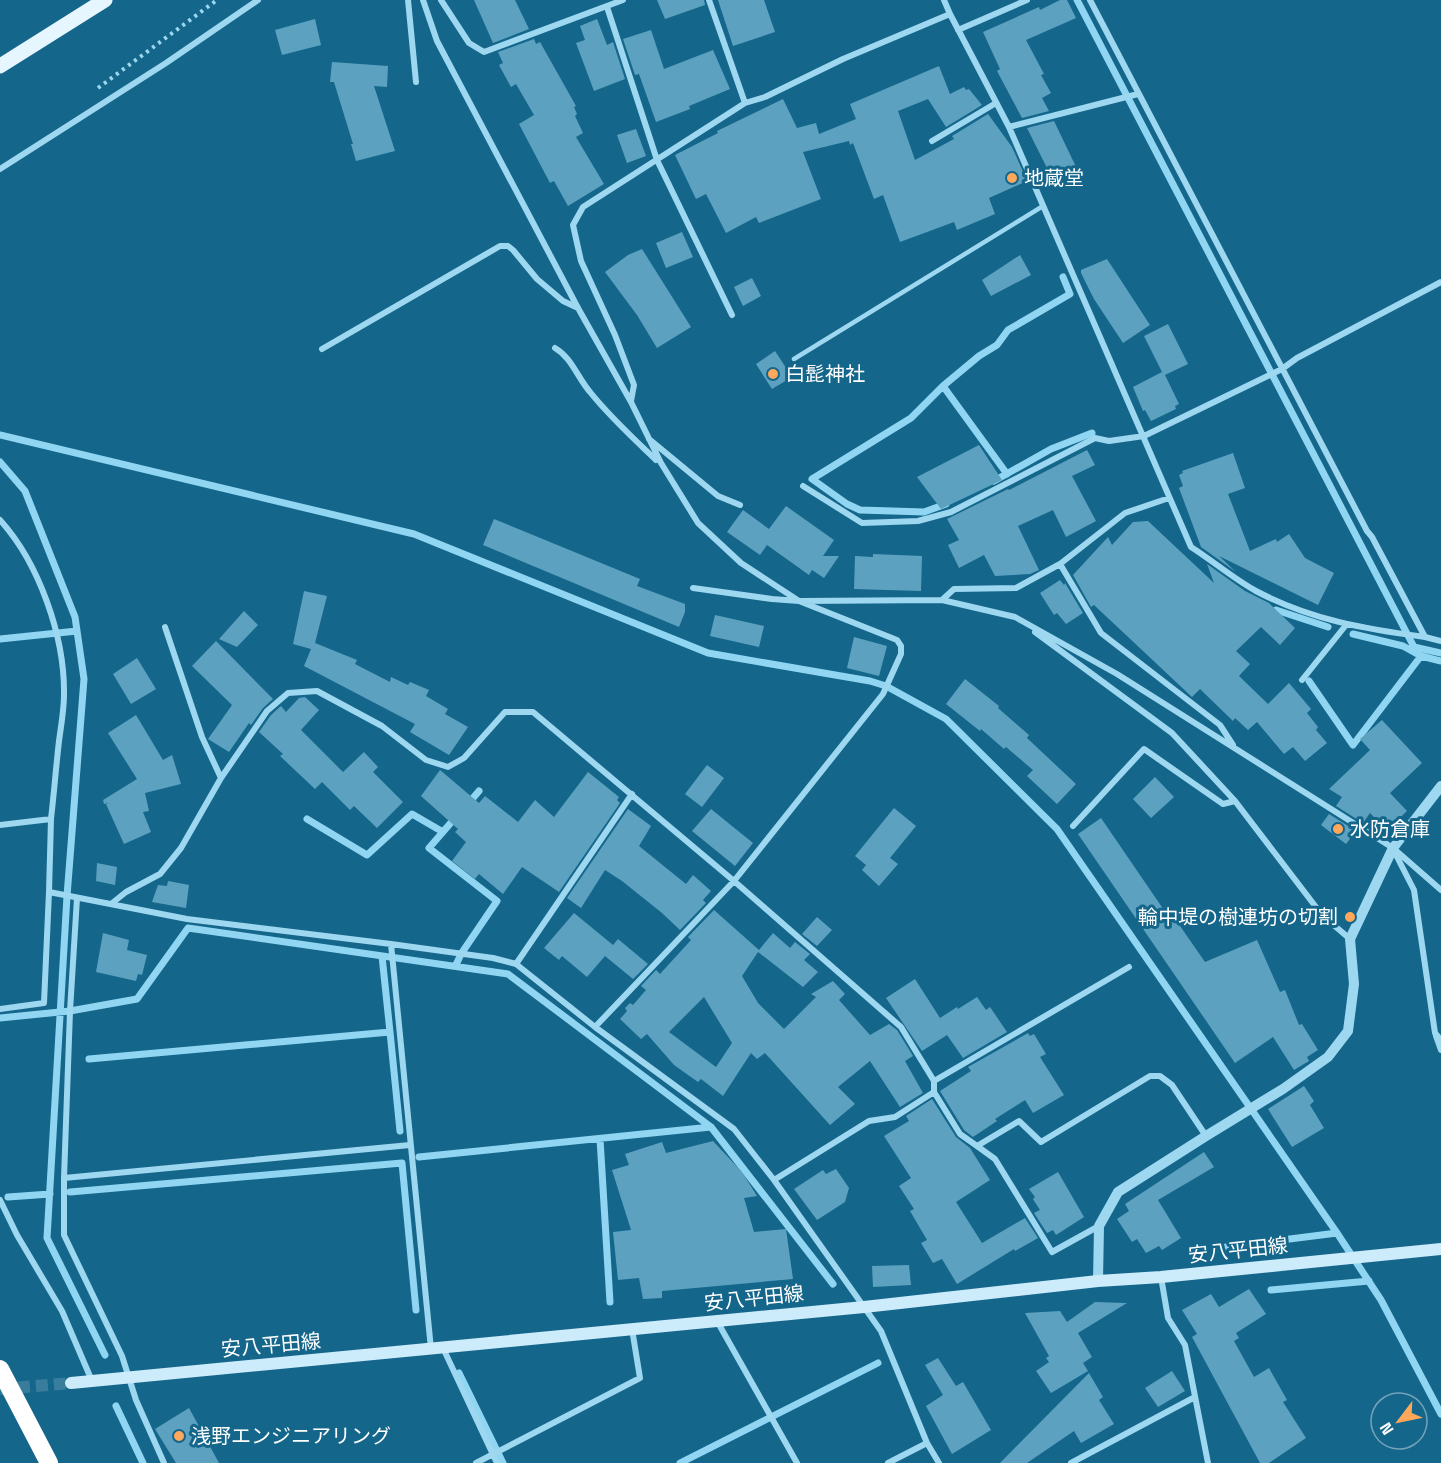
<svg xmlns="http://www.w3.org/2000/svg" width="1441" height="1463" font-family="'Space Grotesk','Noto Sans JP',sans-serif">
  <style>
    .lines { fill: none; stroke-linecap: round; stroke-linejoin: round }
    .stream { stroke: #90d6f2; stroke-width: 7 }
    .building { fill: #5ca2c0; fill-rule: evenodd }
    .secondary-tunnel { stroke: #387d9c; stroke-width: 12; stroke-dasharray: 12 6; stroke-linecap: butt }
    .path { stroke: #9ed7f0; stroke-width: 4; stroke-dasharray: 3 4.5; stroke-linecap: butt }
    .service { stroke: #9ed7f0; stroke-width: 4.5 }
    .minor { stroke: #9ed7f0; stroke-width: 6 }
    .tertiary { stroke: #9ed7f0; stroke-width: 10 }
    .secondary { stroke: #ccecfb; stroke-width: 12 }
    .primary { stroke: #e6f6ff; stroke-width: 15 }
    .motorway { stroke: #fff; stroke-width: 18 }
    .poi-dot { fill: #ffa85c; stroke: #15668b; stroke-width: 2 }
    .labels { text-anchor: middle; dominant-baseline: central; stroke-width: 6; stroke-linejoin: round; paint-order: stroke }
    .poi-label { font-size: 20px; fill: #fff; stroke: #15668b; text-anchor: start }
    .street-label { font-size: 20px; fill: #fff; stroke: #15668b }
  </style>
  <rect width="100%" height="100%" fill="#15668b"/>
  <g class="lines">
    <path class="stream" d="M1077 0 1414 647 1441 653
      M943 386 1007 474
      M0 435 414 534 708 653 870 681 886 686 946 719 1057 829 1337 1233 1381 1300 1441 1414
      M0 462 25 491 75 617 84 679 67 896 47 1238 105 1355
      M994 481 1051 449 1092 433
      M946 504 924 512 860 510 847 504 812 479 911 418 943 386 979 356 997 345 1008 330 1070 294 1063 277
      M1276 610 1328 627
      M1353 634 1403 646 1421 656 1441 661
      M0 639 77 631
      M1309 681 1353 745 1421 656
      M467 805 479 791
      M455 818 429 848 497 901 461 954 456 965
      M307 819 367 855 412 814 443 832
      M0 1018 70 1011 137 999 188 928 508 974 711 1127 833 1284
      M390 1032 400 1131
      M89 1059 390 1032 382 956
      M600 1139 610 1302
      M419 1157 711 1127
      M70 1192 402 1163 416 1310
      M8 1197 50 1194
      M1219 1248 1337 1233
      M1271 1290 1369 1281
      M459 1373 503 1463
      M116 1406 143 1463
      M680 1463 878 1363"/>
  </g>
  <path class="building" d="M474 0H515L529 29 493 43Z
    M657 0H704L705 5 665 19Z
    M718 0H764L775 32 733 46Z
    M1060 0H1067L1076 18 1026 40 1044 74 1041 75 1051 93 1042 98 1049 111 1022 118 997 71 1000 69 983 32 1039 7 1040 10Z
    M315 19 321 45 282 55 275 30Z
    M597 19 607 45 613 42 625 79 594 91 576 43 585 40 580 26Z
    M651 30 664 69 713 50 730 89 689 106 690 109 656 122 639 74 635 75 623 39Z
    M534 39 536 44 540 42 576 106 574 107 577 114 575 116 583 133 576 137 604 184 568 206 554 181 550 183 519 124 534 115 516 84 511 87 499 65 503 63 498 52Z
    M332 62 388 66 387 87 374 86 395 151 356 161 351 144H353L334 82H330Z
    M939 66 950 94 964 87 966 90 969 89 982 105 946 127 928 99 898 111 915 160 954 139 952 136 988 114 1012 147 1027 181 989 198 995 214 957 230 954 222 900 242 883 195 874 199 853 143 850 145 849 141 803 152 821 199 759 223 756 217 726 233 706 194 696 199 675 155 718 133 717 131 783 99 797 128 816 123 819 134 856 119 850 104Z
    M1054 121 1078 171 1054 182 1027 128Z
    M636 129 646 156 627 163 617 135Z
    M682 232 693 257 666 268 656 243Z
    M642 249 691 327 657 348 637 315 605 272 628 255Z
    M1020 255 1031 275 991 296 982 280Z
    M1107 259 1150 325 1123 343 1094 299 1081 273V270Z
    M752 278 761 296 743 306 734 287Z
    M1168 324 1188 364 1165 375 1179 404 1175 406 1176 409 1151 421 1145 410 1143 411 1133 387 1162 372 1144 336Z
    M775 351 792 377 772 389 756 364Z
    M979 445 1002 480 941 509 917 477Z
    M1087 450 1095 465 1072 476 1096 521 1066 537 1053 510 1018 526 1039 570 1030 574 995 576 984 555 959 568 948 545 959 540 947 519 1008 489 1009 490Z
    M1233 453 1245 488 1228 494 1250 551 1276 539 1277 542 1289 534 1305 558 1334 573 1318 605 1219 556 1236 572 1201 547 1179 488 1183 486 1179 475 1183 473 1182 471Z
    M786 506 834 540 823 556H839L824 578 812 570 809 575 767 545 760 555 727 532 743 510 769 529Z
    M494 519 640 579 637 586 685 604V612L679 627 483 545Z
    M1148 521 1214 583 1207 564 1245 591 1269 603 1295 628 1280 645 1261 627 1236 651 1250 664 1239 676 1268 704 1289 683 1311 709 1307 713 1318 727 1316 730 1327 743 1305 761 1293 747 1284 754 1257 722 1248 730 1235 718 1233 721 1200 689 1192 697 1094 605 1091 607 1073 575 1108 537 1112 545 1133 522Z
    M873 554 922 556 921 591 854 589 855 556 873 557Z
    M1060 580 1064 585 1065 583 1083 613 1066 624 1057 613 1054 615 1040 593Z
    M304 591 327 596 315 643 357 660 355 664 390 682 391 677 408 685 410 682 429 690 426 696 448 709 445 714 468 727 449 755 410 732 415 724 304 666 311 649 293 644Z
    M244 611 258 625 237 647 219 639Z
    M715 615 764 626 759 647 710 636Z
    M854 637 887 646 879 676 847 668Z
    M216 641 273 699 263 708 251 725 249 723 229 752 208 739 232 705 192 666Z
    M137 658 156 689 131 704 113 674Z
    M965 679 999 706 998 708 1029 735 1027 738 1076 784 1057 804 1027 776 1033 770 1006 747 1004 749 981 729 980 731 946 704Z
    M305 697 319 710 301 730 343 772 364 752 378 767 373 772 403 802 377 828 354 806 350 810 322 782 315 789 280 756 283 754 259 732 271 715 281 706 286 712 299 698Z
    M136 715 163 760 172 755 181 784 145 793 149 811 143 812 151 832 124 844 106 804 109 803 104 804 103 800 137 779 108 733Z
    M1382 720 1422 763 1390 793 1407 811 1387 830 1370 813 1363 823 1336 806 1342 797 1329 789 1370 750 1360 739Z
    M707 765 724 778 702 807 685 794Z
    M440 770 479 803 485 796 518 822 535 800 554 817 588 772 619 797 617 800 620 803 559 892 522 867 503 894 479 874 475 879 452 861 466 842 455 832 458 829 421 796Z
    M1155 777 1174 797 1151 818 1133 799Z
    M894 808 916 826 890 858 898 864 879 886 862 870 866 865 855 856Z
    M628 809 651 826 639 846 686 884 693 875 711 891 703 900 706 903 680 930 662 913 622 881 605 870 581 908 567 898Z
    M711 809 753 843 735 866 692 831Z
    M1329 814 1356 831 1346 844 1321 825Z
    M1101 818 1168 916 1171 913 1205 962 1257 940 1280 992 1285 990 1299 1025 1302 1024 1318 1050 1307 1057 1309 1061 1294 1070 1273 1037 1235 1063 1078 834Z
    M97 863 117 867 115 885 96 881Z
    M168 881 189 885 186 908 152 902 158 885 167 886Z
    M714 910 759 950 773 933 790 948 795 942 810 954 804 960 818 972 803 987 758 952 742 976 758 1003 784 1029 816 997 811 994 833 981 845 994 839 1000 870 1035 889 1024 897 1030 913 1056 905 1061 923 1093 900 1107 870 1061 838 1087 855 1104 830 1125 765 1053 757 1059 751 1053 723 1096 701 1079 698 1082 674 1065 647 1034 641 1039 620 1019 627 1011 625 1008 630 1003 633 1005 646 990 641 986 656 970 660 974 691 940 688 937ZM704 997 732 1043 716 1067 669 1032Z
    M574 913 613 945 618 939 648 964 633 979 605 956 587 977 562 956 559 960 544 948Z
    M817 917 832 930 817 946 802 934Z
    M103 933 129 940 127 950 147 955 142 975 138 974 136 981 96 972Z
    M915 979 940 1018 957 1007 958 1009 977 997 986 1010 990 1007 1007 1032 963 1058 947 1035 922 1051 886 998Z
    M1028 1033 1030 1036 1034 1034 1046 1054 1040 1057 1064 1095 1033 1113 1025 1100 995 1119 997 1121 973 1137 964 1130 940 1091 971 1071 968 1067Z
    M1304 1086 1314 1101 1310 1105 1324 1128 1292 1147 1268 1109Z
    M932 1099 956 1137 970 1148 990 1180 956 1202 982 1243 1025 1218 1038 1238 1015 1251 1014 1249 957 1284 942 1259 933 1263 921 1243 927 1240 910 1211 914 1209 899 1186 911 1178 884 1136 909 1121 906 1116Z
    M713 1141 742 1172 757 1196 744 1198 754 1232 786 1229 793 1279 662 1291V1298L643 1299 639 1278 618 1280 613 1232 631 1230 612 1170 629 1165 625 1154 662 1142 666 1153Z
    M1204 1152 1214 1167 1158 1200 1181 1238 1162 1250 1159 1246 1146 1253 1137 1239 1132 1242 1117 1219 1129 1211 1125 1204Z
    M836 1169 849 1188 845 1202 817 1220 794 1189 823 1170 826 1174Z
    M1058 1172 1084 1217 1056 1235 1053 1230 1047 1233 1034 1213 1040 1210 1033 1199 1035 1197 1029 1189Z
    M909 1265 911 1285 873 1287 872 1266Z
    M1249 1289 1266 1314 1236 1333 1239 1338 1234 1341 1254 1377 1269 1368 1287 1400 1283 1402 1306 1438 1269 1463H1260L1192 1337 1197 1334 1182 1310 1211 1294 1219 1307Z
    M1095 1302 1127 1303 1078 1333 1092 1357 1083 1363 1088 1371 1051 1393 1036 1371 1049 1362 1046 1358 1049 1356 1025 1313 1060 1311 1067 1322Z
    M938 1358 956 1386 963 1382 991 1430 952 1454 926 1406 943 1395 925 1365Z
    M1172 1371 1185 1391 1158 1407 1145 1388Z
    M1089 1373 1103 1397 1099 1400 1114 1424 1081 1443 1074 1431 1027 1463H1000Z
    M189 1408 219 1463H176L155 1429Z"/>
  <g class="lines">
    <path class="secondary-tunnel" d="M0 1389 71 1383"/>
    <path class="path" d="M98 88 217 0"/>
    <path class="service" d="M794 359 1043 206"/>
    <path class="minor" d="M408 0 416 82
      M423 0 437 41 578 308 631 402 661 463 698 523 741 563 799 601 942 600 1015 617 1117 674 1393 848 1441 890
      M441 0 469 43 484 52 623 0
      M709 0 745 103
      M944 0 950 14 1009 127 1191 547C1213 561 1234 579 1256 591 1311 620 1365 629 1425 637
      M1090 0 1367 531 1372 537 1425 637 1441 641
      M607 7 657 160 732 315
      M958 30 1027 0
      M1009 127 1138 94
      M932 141 996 103
      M0 169 166 63 258 0
      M555 348C572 358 577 377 590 392 610 417 633 438 656 460
      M322 349 500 246H508L513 250 537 279 563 301 578 308
      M631 401 634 385 615 335 581 261 573 225 583 207 745 103 765 97 843 59 950 14
      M649 439 718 496 740 505
      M803 486 862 523 918 521 951 512 1095 438 1109 441 1144 436 1282 369 1297 358 1441 282
      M0 520C39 563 65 637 64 695 64 710 61 726 59 741 56 767 54 793 51 819
      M1060 564 1101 633 1220 725 1233 745
      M942 600 954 589 1016 588 1060 564 1125 513 1169 498
      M165 627 202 737 221 778
      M1035 632 1172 733 1235 801 1322 915 1350 939
      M1302 680 1346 625
      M0 825 51 819 49 892 187 919 391 944 493 958 516 964 595 1027 734 1129 774 1180 881 1331 927 1443 939 1463
      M1073 826 1144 749 1223 804 1235 801
      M1394 851 1414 890 1435 1033 1441 1040
      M77 898 70 1011 64 1178V1235L122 1356 136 1400 164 1463
      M111 904 126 892 160 874 181 848 221 778 267 711 288 693 317 691 382 726 426 760 448 767 464 758 505 712H533L734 881 901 1027 934 1081V1092L960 1134 977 1146 1019 1121 1041 1142 1150 1076H1160L1172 1085 1206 1136
      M391 944 431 1349
      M516 964 632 794
      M0 1009 44 1003 49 892
      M595 1027 734 881 883 694 901 654V646L897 640 799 601 772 599 693 588
      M1436 1036 1441 1050
      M934 1081 1129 967
      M977 1146 995 1159 1052 1252 1099 1226
      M64 1178 410 1145
      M774 1180 869 1121 895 1117 934 1092
      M0 1200 17 1235 62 1311 92 1381
      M1161 1277 1168 1318 1185 1345 1208 1463
      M717 1321 797 1463
      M443 1348 497 1463
      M476 1463 640 1378 632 1329
      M888 1463 927 1443
      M1071 1463 1195 1397"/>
    <path class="tertiary" d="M1098 1281 1099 1226 1118 1192 1206 1136 1283 1089 1328 1057 1348 1031 1354 984 1350 939 1393 848 1441 786"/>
    <path class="secondary" d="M71 1383 864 1307 1098 1281 1161 1277 1441 1249"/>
    <path class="primary" d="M0 66 105 0"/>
    <path class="motorway" d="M0 1369 49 1463"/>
  </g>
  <g class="poi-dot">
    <circle cx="1012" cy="178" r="6"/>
    <circle cx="773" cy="374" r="6"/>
    <circle cx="1338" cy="829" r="6"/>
    <circle cx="1350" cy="917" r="6"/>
    <circle cx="179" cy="1436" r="6"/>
  </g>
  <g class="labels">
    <g class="poi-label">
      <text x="1024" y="178">地蔵堂</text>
      <text x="785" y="374">白髭神社</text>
      <text x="1350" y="829">水防倉庫</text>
      <text x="1338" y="917" text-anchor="end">輪中堤の樹連坊の切割</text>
      <text x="191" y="1436">浅野エンジニアリング</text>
    </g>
    <g class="street-label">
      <text transform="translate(1238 1250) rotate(-6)">安八平田線</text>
      <text transform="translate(754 1298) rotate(-6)">安八平田線</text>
      <text transform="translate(271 1345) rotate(-5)">安八平田線</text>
    </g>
  </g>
  <g transform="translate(1399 1421) rotate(238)"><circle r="28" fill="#15668b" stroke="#73a3b9" stroke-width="1.5"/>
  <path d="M0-4.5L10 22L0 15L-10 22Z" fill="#ffa85c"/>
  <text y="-9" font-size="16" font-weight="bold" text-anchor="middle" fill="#ffffff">N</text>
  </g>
</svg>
